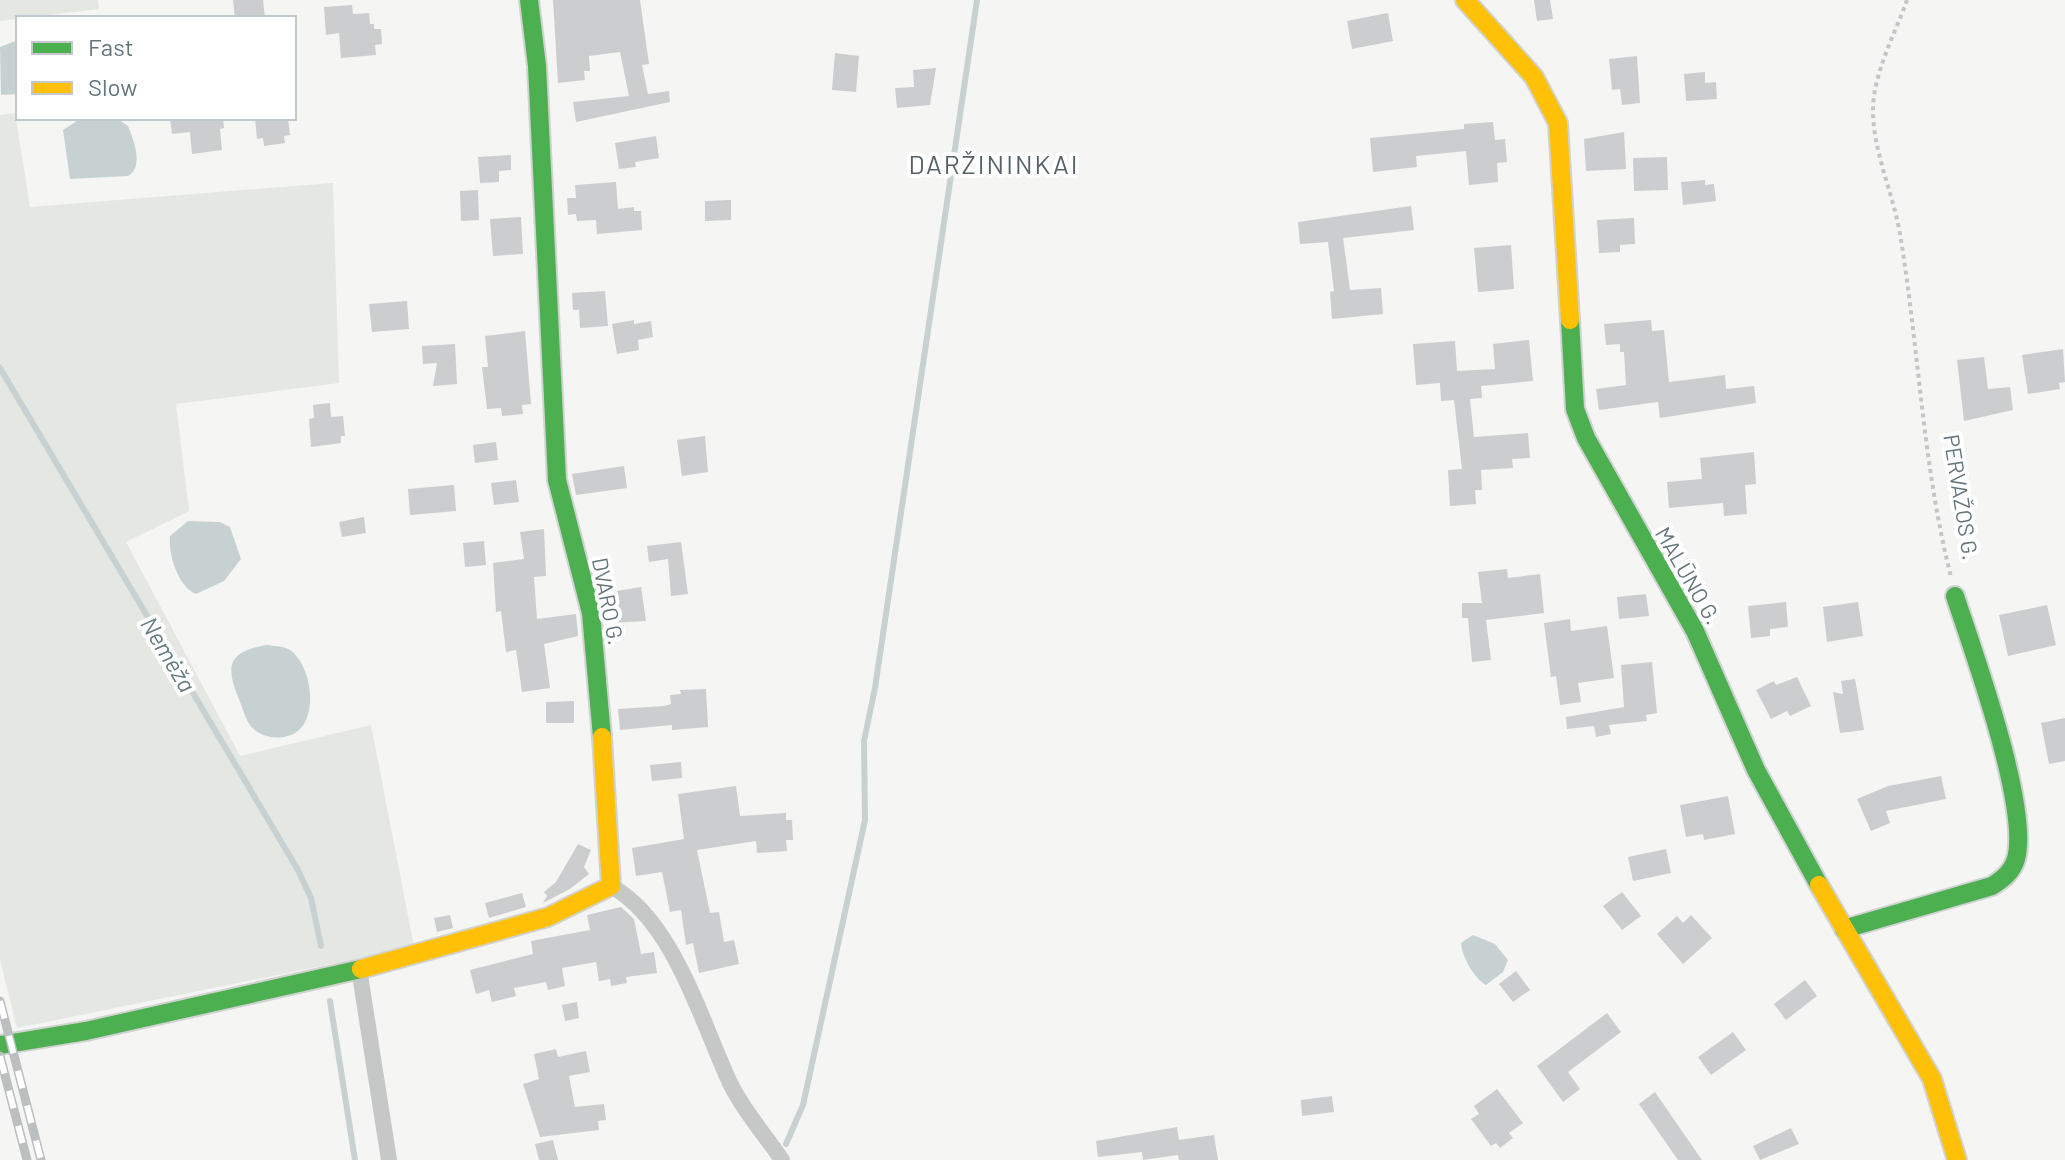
<svg xmlns="http://www.w3.org/2000/svg" width="2065" height="1160" font-family="Barlow,sans-serif">
  <style>
    .green { fill: #e4e7e2 }
    .water { fill: #c8d1d2 }
    .lines { fill: none; stroke-linecap: round; stroke-linejoin: round }
    .stream { stroke: #c8d1d2; stroke-width: 6 }
    .building { fill: #cccdce }
    .fast-casing { stroke: #d1d2d2; stroke-width: 22 }
    .slow-casing { stroke: #d1d2d2; stroke-width: 22 }
    .path { stroke: #c4c5c6; stroke-width: 4; stroke-dasharray: 4 4; stroke-linecap: butt }
    .street { stroke: #c6c8c8; stroke-width: 16 }
    .fast { stroke: #4caf50; stroke-width: 18 }
    .slow { stroke: #ffc107; stroke-width: 18 }
    .rail-casing { stroke: #bcbfbf; stroke-width: 9 }
    .rail { stroke: #fff; stroke-width: 6; stroke-dasharray: 18; stroke-linecap: butt }
    .labels { text-anchor: middle; dominant-baseline: central; stroke-width: 8; stroke-linejoin: round; paint-order: stroke }
    .street-label { font-size: 22px; fill: #64757c; stroke: #fff }
    .water-label { font-size: 24px; font-style: italic; fill: #637b7e; stroke: #fff }
    .quarter-label { font-size: 26px; letter-spacing: 2px; fill: #556267; stroke: #fff }
  </style>
  <rect width="100%" height="100%" fill="#f5f5f4"/>
  <path class="green" d="M0 0H98L99 9 0 21Z
    M15 113 30 207 333 183 339 383 176 404 189 511 126 542 240 756 371 725 414 947 17 1028 0 960V115Z"/>
  <path class="water" d="M18 40V94L1 95 0 47Z
    M104 118 119 120 128 126C134 141 144 166 128 176L70 179 63 130 80 119Z
    M188 521 220 522 230 527 241 559 224 581 196 594C178 587 168 554 170 536Z
    M267 645C273 646 285 646 290 650 311 665 317 710 301 728 287 743 258 740 248 722 244 715 242 707 239 699 225 666 228 651 267 645Z
    M1473 935 1495 944 1508 960 1503 972 1486 985C1474 978 1462 957 1461 943Z"/>
  <g class="lines">
    <path class="stream" d="M0 368 298 870 311 898 321 946
      M330 1001 355 1160
      M786 1144 803 1105 865 820 864 741 875 688 977 0"/>
  </g>
  <path class="building" d="M233 0H263L265 18H235Z
    M553 0H640L649 64 642 65 648 94 669 91 670 102 576 122 573 102 629 96 620 52 589 56 590 71H584L585 80 558 83Z
    M1534 0H1550L1553 19 1537 21Z
    M352 5 353 14 369 13 370 24H374V29H381L382 44 375 45 376 55 341 58 339 33 326 35 324 7Z
    M1388 13 1393 41 1352 49 1347 21Z
    M835 53 859 56 856 92 832 90Z
    M1637 56 1640 103 1622 105 1620 89 1612 90 1609 59Z
    M936 68 930 105 897 108 895 88 914 87 913 70Z
    M1705 72V83L1716 82 1717 99 1686 101 1684 74Z
    M170 118H223L224 128 220 129 222 150 192 154 190 132 172 134Z
    M255 118H288L290 135 284 136 285 143 264 146 263 138 257 139Z
    M1493 122 1495 140 1505 139 1507 162 1497 163 1498 182 1469 185 1466 151 1416 156 1417 167 1373 172 1370 138 1464 129V124Z
    M1624 132 1626 169 1586 171 1584 139Z
    M656 136 659 158 635 162 636 167 619 169 615 143Z
    M511 155V170L499 171V182L480 183 478 157Z
    M1667 157 1668 190 1634 191 1633 158Z
    M1705 180V185L1714 184 1716 201 1683 205 1681 182Z
    M616 182 618 209 634 207V211H641L642 230 597 234 596 220 577 221 576 214 568 215 567 198H576L575 185Z
    M478 190 479 220 461 221 460 191Z
    M731 200V220L705 221V201Z
    M1411 206 1414 230 1343 238 1350 290 1381 288 1383 314 1332 319 1330 292 1334 291 1328 242 1300 244 1298 222Z
    M521 217 523 254 493 256 490 219Z
    M1634 218 1635 244 1620 245V252L1599 253 1597 220Z
    M1511 245 1514 289 1478 292 1474 248Z
    M605 291 608 326 580 328 579 310H573L572 293Z
    M407 301 409 329 372 332 369 304Z
    M634 320V324L651 321 653 337 638 340 639 350 617 354 612 324Z
    M1651 320 1652 331 1664 330 1669 382 1725 375 1726 389 1754 386 1756 403 1660 418 1658 402 1599 410 1596 389 1626 385 1624 352H1620V344L1606 345 1604 324Z
    M525 331 531 404 522 405 523 414 502 416 501 408 487 409 482 367H488L485 336Z
    M1529 340 1533 381 1481 386 1482 398 1470 399 1474 437 1528 433 1530 458 1512 459 1513 468 1481 470 1482 490H1475L1476 504 1450 506 1448 470 1462 469 1454 400 1441 401 1440 383 1416 385 1413 344 1455 341 1457 371 1495 369 1493 344Z
    M455 344 457 384 433 386 437 363 423 364 422 346Z
    M2063 349 2065 382 2059 383 2060 389 2028 394 2022 355Z
    M1984 357 1988 389 2010 387 2013 410 1964 421 1957 360Z
    M330 403 331 417 343 416 345 436H341V443L311 447 309 419 314 418 313 405Z
    M705 436 708 472 682 476 677 440Z
    M496 442 498 460 475 463 473 445Z
    M1754 452 1756 484 1745 485 1747 514 1724 516 1723 503 1669 508 1667 482 1702 479 1700 458Z
    M624 466 627 488 576 495 572 474Z
    M516 480 519 502 494 505 491 483Z
    M454 485 456 511 410 515 408 489Z
    M364 517 366 533 342 537 339 522Z
    M544 529 546 576 534 577 537 619 576 614 578 636 544 644 550 688 522 692 516 650 506 652 501 611 496 612 493 563 524 559 520 532Z
    M484 541 486 565 465 567 463 543Z
    M681 542 688 594 671 596 668 559 649 562 647 546Z
    M1507 569 1508 578 1540 574 1544 613 1486 620 1491 660 1472 662 1468 618H1462V603H1482L1478 572Z
    M641 587 646 621 608 623 605 601 618 599 617 591Z
    M1646 594 1649 616 1619 619 1617 597Z
    M1786 602 1788 627 1770 629V636L1751 638 1748 606Z
    M1858 602 1863 636 1827 642 1823 607Z
    M2047 605 2056 645 2008 656 1999 615Z
    M1570 619 1571 631 1607 626 1614 678 1578 683 1581 702 1560 705 1556 676 1551 677 1544 623Z
    M1652 662 1657 713 1646 715 1647 721 1609 725 1611 734 1596 737 1594 726 1567 729 1566 717 1624 707 1621 665Z
    M1797 677 1811 706 1790 716 1787 711 1771 719 1756 690 1774 681 1776 685Z
    M1855 679 1864 730 1840 733 1833 692 1843 694 1841 681Z
    M706 689 708 727 672 730V725L620 730 618 709 664 706 671 704 670 695 681 694 680 690Z
    M574 701V723H546V702Z
    M2065 718V761L2049 764 2041 723Z
    M681 762 682 778 652 781 650 765Z
    M1941 776 1946 799 1886 811 1890 823 1871 831 1857 799 1888 786Z
    M736 786 740 816 786 813V820H792L793 840H786L787 851 757 853 756 841 697 850 710 913 719 912 724 942 734 940 739 964 699 973 693 943 686 945 681 910 670 912 662 872 636 876 632 848 684 839 678 794Z
    M1728 796 1735 834 1704 840 1703 834 1686 837 1680 805Z
    M578 844 591 850 584 867 589 874 570 889 543 903 547 896 544 892 556 882Z
    M1666 849 1671 873 1633 881 1628 857Z
    M1622 892 1641 916 1622 930 1603 906Z
    M522 893 526 907 489 918 485 903Z
    M621 907 634 919 641 954 654 952 657 973 626 977 627 983 611 986 610 979 599 981 596 962 562 968 565 986 548 990 546 982 514 988 516 996 492 1002 489 990 476 994 470 970 533 954 531 941 590 930 587 915Z
    M450 915 453 928 437 932 434 918Z
    M1691 915 1712 938 1683 964 1657 934 1677 916 1683 923Z
    M1516 971 1530 990 1513 1002 1499 984Z
    M1805 980 1817 996 1786 1020 1774 1004Z
    M577 1002 579 1018 565 1021 562 1005Z
    M1607 1013 1621 1032 1568 1072 1580 1089 1563 1102 1537 1066Z
    M1733 1032 1746 1050 1711 1075 1698 1057Z
    M556 1049 558 1057 586 1051 590 1072 569 1076 575 1107 604 1104 606 1120 598 1121 599 1130 540 1137 523 1084 539 1079 534 1054Z
    M1497 1089 1523 1123 1509 1133 1513 1138 1500 1148 1496 1143 1491 1146 1471 1119 1479 1114 1474 1106Z
    M1655 1092 1702 1160H1678L1639 1104Z
    M1332 1096 1334 1112 1302 1116 1301 1100Z
    M1177 1127 1179 1140 1214 1135 1218 1160H1179L1178 1155 1143 1160 1142 1152 1098 1157 1096 1141Z
    M1791 1128 1799 1144 1760 1160 1753 1146Z
    M553 1140 558 1160H539L535 1144Z"/>
  <g class="lines">
    <defs>
      <path id="fast" d="M529 0 537 66 557 480 591 613 602 737
        M1570 320 1575 409 1586 438 1695 631 1756 770 1819 885
        M1844 929 1992 886C2003 879 2012 872 2016 859 2030 807 1973 651 1955 596
        M0 1045 86 1031 361 969"/>
      <path id="slow" d="M1465 0 1534 77 1558 123 1570 320
        M1819 885 1932 1079 1957 1160
        M361 969 548 917 611 886 602 737"/>
    </defs>
    <use href="#fast" class="fast-casing"/>
    <use href="#slow" class="slow-casing"/>
    <path class="path" d="M1907 0C1895 34 1873 74 1873 110 1873 154 1895 197 1901 240 1919 352 1923 467 1951 577"/>
    <path class="street" d="M611 886C674 921 701 1021 730 1083 743 1110 765 1135 782 1160
      M359 969 389 1160"/>
    <use href="#fast" class="fast"/>
    <use href="#slow" class="slow"/>
    <defs>
      <path id="rail" d="M0 1001 41 1160
        M0 1056 27 1160"/>
    </defs>
    <use href="#rail" class="rail-casing"/>
    <use href="#rail" class="rail"/>
  </g>
  <g class="labels">
    <g class="street-label">
      <text transform="translate(1962 497) rotate(81)">PERVAŽOS G.</text>
      <text transform="translate(1689 575) rotate(60)">MALŪNO G.</text>
      <text transform="translate(609 601) rotate(79)">DVARO G.</text>
    </g>
    <g class="water-label">
      <text transform="translate(169 654) rotate(59)">Nemėža</text>
    </g>
    <g class="quarter-label">
      <text x="994" y="163">DARŽININKAI</text>
    </g>
  </g>
  <rect x="16" y="16" width="280" height="104" fill="#ffffff" stroke="#c1c8cb" stroke-width="2"/>
  <rect x="32" y="42" width="40" height="12" fill="#4caf50" stroke="#c1c8cb" stroke-width="2"/>
  <text x="88" y="56" font-size="24" fill="#64757c">Fast</text>
  <rect x="32" y="82" width="40" height="12" fill="#ffc107" stroke="#c1c8cb" stroke-width="2"/>
  <text x="88" y="96" font-size="24" fill="#64757c">Slow</text>
</svg>
